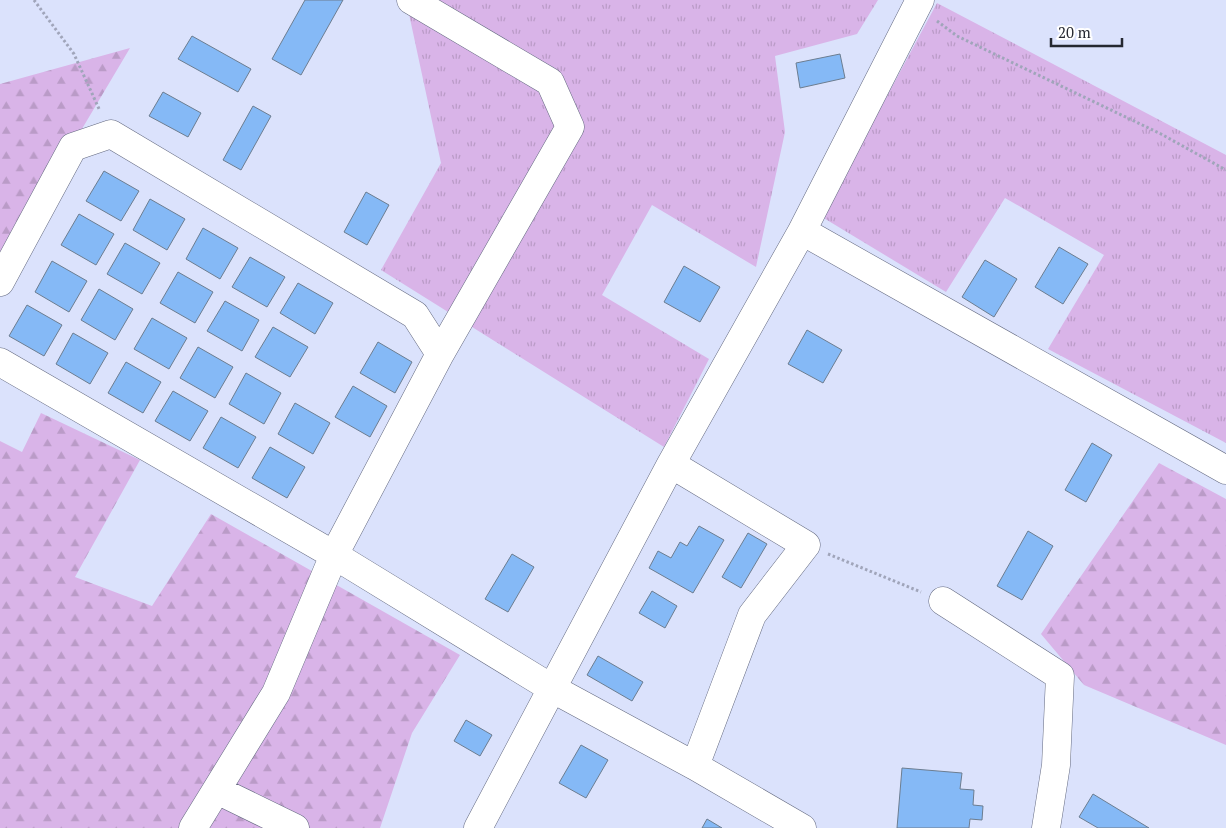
<svg xmlns="http://www.w3.org/2000/svg" width="1226" height="828" font-family="'PT Serif',serif">
  <style>
    .grass { fill: url(#grass-tufts) }
    .forest { fill: url(#forest-firs) }
    .building { fill: #85b9f6; stroke: #6c7d90 }
    .lines { fill: none; stroke-linecap: round; stroke-linejoin: round }
    .minor-casing { stroke: #646a80; stroke-width: 29 }
    .path { stroke: #a0a5ba; stroke-width: 3; stroke-dasharray: 2.5 2.5; stroke-linecap: butt }
    .minor { stroke: #fff; stroke-width: 28 }
  </style>
  <defs>
    <pattern id="grass-tufts" width="24" height="20" patternUnits="userSpaceOnUse" patternTransform="scale(1.25)"><rect width="24" height="20" fill="#d9b4e8"/><path d="M3 7l-1-3M5 7V3M7 7l1-3M15 17l-1-3M17 17v-4M19 17l1-3" fill="none" stroke="#ba9bc7"/></pattern>
    <pattern id="forest-firs" width="22" height="20" patternUnits="userSpaceOnUse" patternTransform="scale(1.25)"><rect width="22" height="20" fill="#d9b4e8"/><path d="M5 1l3.5 6h-7zM16 11l3.5 6h-7z" fill="#ba9bc7"/></pattern>
  </defs>
  <rect width="100%" height="100%" fill="#dbe2fc"/>
  <path class="grass" d="M406 0H878L857 34 775 56 785 132 756 267 652 205 602 295 709 359 664 447 381 270 441 163Z
    M937 3 1226 155V443L1048 349 1104 255 1005 198 946 292 822 217Z"/>
  <path class="forest" d="M130 48 0 267V84Z
    M41 413 140 460 75 577 152 606 211 514 460 655 412 733 380 828H0V441L22 452Z
    M1159 463 1226 499V745L1084 685 1041 634Z"/>
  <path class="building" d="M305 0H343L301 75 272 59Z
    M192 36 251 69 238 92 178 59Z
    M840 54 845 78 800 88 796 63Z
    M163 92 201 113 188 137 149 116Z
    M253 106 271 116 241 170 223 160Z
    M104 171 139 191 121 221 86 201Z
    M366 192 389 205 367 245 344 232Z
    M150 199 185 219 167 250 133 230Z
    M79 214 114 234 96 265 61 245Z
    M203 228 238 248 220 279 186 259Z
    M125 243 160 263 142 294 107 274Z
    M1059 247 1088 264 1063 304 1035 287Z
    M250 257 285 277 267 307 232 287Z
    M985 260 1017 279 994 317 962 297Z
    M52 261 87 281 69 312 35 292Z
    M684 266 720 287 700 322 664 302Z
    M178 272 213 292 195 323 160 303Z
    M298 283 333 303 315 334 280 313Z
    M99 289 133 309 115 340 81 320Z
    M225 301 259 320 242 351 207 331Z
    M27 305 62 325 44 356 9 336Z
    M152 318 187 338 169 369 134 349Z
    M273 327 308 347 290 377 255 357Z
    M807 330 842 350 823 383 788 364Z
    M73 333 108 353 90 384 56 364Z
    M378 342 412 362 395 393 360 373Z
    M198 347 233 367 215 398 180 378Z
    M126 362 161 382 143 413 108 393Z
    M246 373 281 393 264 424 229 404Z
    M353 386 387 406 370 437 335 417Z
    M173 391 208 411 190 441 155 421Z
    M295 403 330 423 313 454 278 434Z
    M221 417 256 437 238 468 203 448Z
    M1092 443 1112 455 1086 502 1065 490Z
    M270 447 305 467 287 498 252 478Z
    M699 526 724 540 693 593 649 568 658 551 671 558 680 542 687 546Z
    M1028 531 1053 546 1022 600 997 586Z
    M748 533 767 544 741 588 722 577Z
    M512 554 534 567 508 612 485 599Z
    M652 591 677 606 665 628 639 613Z
    M598 656 643 682 632 701 587 675Z
    M466 720 492 735 480 756 454 741Z
    M581 745 608 760 586 798 559 783Z
    M902 768 962 773 960 789 974 790 973 805 983 806 982 820 970 819 969 828H897Z
    M1093 794 1149 828H1098L1079 817Z
    M707 819 722 828H702Z"/>
  <g class="lines">
    <defs>
      <path id="minor" d="M411 0 550 82 570 127 440 354
        M920 0 802 231 1226 470
        M0 282 73 147 111 134 415 315 440 354 334 555 276 693 193 828
        M0 362 334 555 553 689 695 766 802 828
        M671 464 806 545 752 615 695 766
        M943 601 1060 676 1056 765 1046 828
        M217 790 295 828
        M478 828 671 464 802 231"/>
    </defs>
    <use href="#minor" class="minor-casing"/>
    <path class="path" d="M34 0 74 54 100 111
      M937 21 957 36 1161 134 1226 170
      M828 554 921 592"/>
    <use href="#minor" class="minor"/>
  </g>
  <path d="M1051 38v8h71v-8" fill="none" stroke="#252831" stroke-width="2.5"/>
  <text x="1058" y="38" font-size="15" fill="#252831" stroke="#ffffff" stroke-width="4" paint-order="stroke">20 m</text>
</svg>
